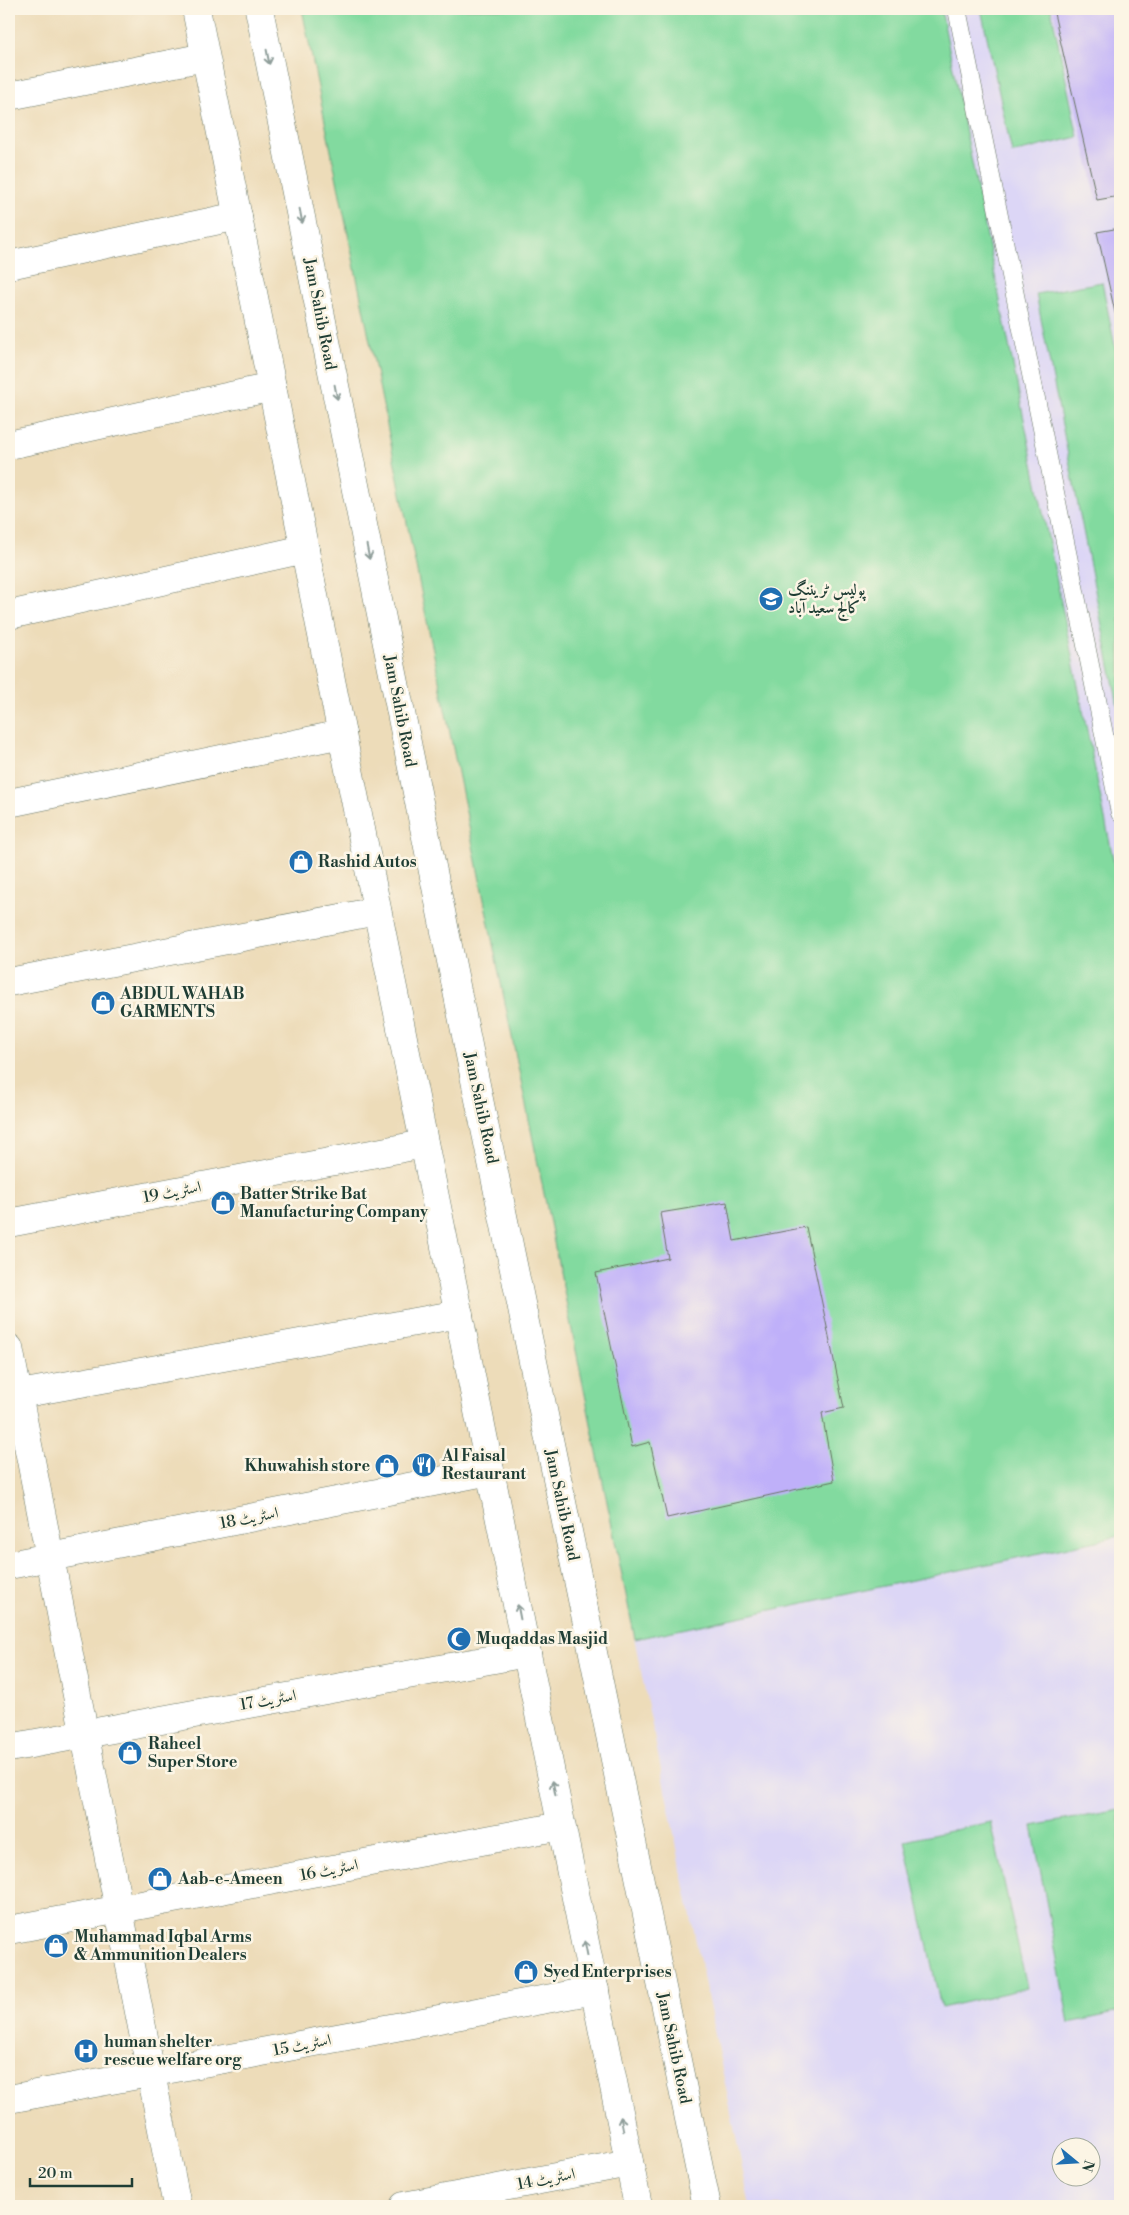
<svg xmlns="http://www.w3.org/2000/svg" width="1129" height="2215" font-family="'Libre Bodoni',Amiri,serif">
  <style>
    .built { fill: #dcd6f6; fill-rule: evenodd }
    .green { fill: #82da9f; stroke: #508c6a }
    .building { fill: #bfb0f9 }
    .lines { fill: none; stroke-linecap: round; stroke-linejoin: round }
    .lane-casing { stroke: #677563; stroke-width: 19 }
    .street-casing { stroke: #677563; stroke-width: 29 }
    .primary-casing { stroke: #677563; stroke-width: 29 }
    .lane { stroke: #fff; stroke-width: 18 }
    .street { stroke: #fff; stroke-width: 28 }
    .primary { stroke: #fff; stroke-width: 28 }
    .oneway { stroke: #8f9e9a }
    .labels { text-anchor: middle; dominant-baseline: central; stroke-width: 5; stroke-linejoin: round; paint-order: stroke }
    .street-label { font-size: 16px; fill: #1f3d34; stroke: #fcf5e5 }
    .poi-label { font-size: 16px; font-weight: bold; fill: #1f3d34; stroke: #fcf5e5; text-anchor: start }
  </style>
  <rect width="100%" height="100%" fill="#fcf5e5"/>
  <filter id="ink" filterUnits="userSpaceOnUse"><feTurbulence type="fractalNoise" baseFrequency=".02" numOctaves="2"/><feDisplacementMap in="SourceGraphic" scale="10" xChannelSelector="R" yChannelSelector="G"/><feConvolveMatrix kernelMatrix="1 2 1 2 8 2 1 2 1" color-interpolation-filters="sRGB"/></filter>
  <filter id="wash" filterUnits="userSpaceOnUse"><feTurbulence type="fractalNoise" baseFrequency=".0096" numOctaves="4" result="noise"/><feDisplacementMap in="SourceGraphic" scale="20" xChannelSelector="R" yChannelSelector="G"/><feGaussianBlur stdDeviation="1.12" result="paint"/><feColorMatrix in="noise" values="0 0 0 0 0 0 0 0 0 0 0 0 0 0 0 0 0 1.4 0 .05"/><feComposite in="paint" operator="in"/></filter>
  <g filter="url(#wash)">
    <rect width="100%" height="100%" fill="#eddcb9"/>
    <path class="built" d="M302 9H1120V2206H750ZM1062 2148H1092V2178H1062Z"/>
    <path class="green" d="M302 9H941L1120 893V1536L635 1639Z
      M981 9H1051L1078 137 1012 153Z
      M1102 282 1120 371V716L1036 294Z
      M1120 1810V2012L1069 2023 1032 1826Z
      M991 1822 1027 1988 941 2008 905 1841Z"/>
    <g id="blocks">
      <path class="building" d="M1053 9H1120V196L1097 200Z
        M1120 228V330H1119L1097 232Z
        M727 1202 734 1241 806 1227 844 1408 822 1413 834 1481 667 1518 650 1442 632 1447 596 1273 668 1258 660 1213Z"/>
    </g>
  </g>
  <g filter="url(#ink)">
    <use href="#blocks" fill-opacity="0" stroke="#677563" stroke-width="1"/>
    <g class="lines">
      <defs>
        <path id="lane" d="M957 9 1120 813"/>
        <path id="street" d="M9 96 205 57
          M9 265 238 216
          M9 445 272 387
          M9 615 305 549
          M9 803 342 734
          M9 982 377 911
          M9 1223 424 1144
          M9 1348 177 2206
          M9 1396 459 1314
          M9 1565 490 1471
          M9 1748 527 1653
          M9 1930 561 1826
          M9 2099 595 1990
          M404 2206 629 2163"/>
        <path id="primary" d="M196 9 638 2206
          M259 9 475 1080 707 2206"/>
      </defs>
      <use href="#lane" class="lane-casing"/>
      <use href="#street" class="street-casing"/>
      <use href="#primary" class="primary-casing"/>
      <use href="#lane" class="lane"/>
      <use href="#street" class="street"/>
      <use href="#primary" class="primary"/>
    </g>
    <defs><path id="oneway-shaft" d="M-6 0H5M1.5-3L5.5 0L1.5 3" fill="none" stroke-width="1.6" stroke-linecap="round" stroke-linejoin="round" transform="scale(1.25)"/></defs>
    <g class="oneway">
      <use href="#oneway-shaft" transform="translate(268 57) rotate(79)"/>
      <use href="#oneway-shaft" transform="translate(301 216) rotate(79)"/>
      <use href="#oneway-shaft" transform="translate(336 392) rotate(79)"/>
      <use href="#oneway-shaft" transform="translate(368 552) rotate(79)"/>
      <use href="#oneway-shaft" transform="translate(519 1612) rotate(-101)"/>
      <use href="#oneway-shaft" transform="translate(554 1788) rotate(-101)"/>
      <use href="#oneway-shaft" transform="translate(586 1948) rotate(-101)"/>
      <use href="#oneway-shaft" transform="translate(622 2124) rotate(-101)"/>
    </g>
  </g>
  <defs>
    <symbol id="university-disc" viewBox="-11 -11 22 22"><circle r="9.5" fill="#1f6fb2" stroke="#fcf5e5"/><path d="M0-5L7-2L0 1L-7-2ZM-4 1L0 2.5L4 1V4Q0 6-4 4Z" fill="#fff"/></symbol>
    <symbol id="shop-disc" viewBox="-11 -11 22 22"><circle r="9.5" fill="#1f6fb2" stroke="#fcf5e5"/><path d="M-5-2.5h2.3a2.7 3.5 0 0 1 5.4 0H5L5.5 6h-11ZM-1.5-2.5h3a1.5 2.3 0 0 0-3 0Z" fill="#fff"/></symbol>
    <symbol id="restaurant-disc" viewBox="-11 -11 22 22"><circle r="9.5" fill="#1f6fb2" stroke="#fcf5e5"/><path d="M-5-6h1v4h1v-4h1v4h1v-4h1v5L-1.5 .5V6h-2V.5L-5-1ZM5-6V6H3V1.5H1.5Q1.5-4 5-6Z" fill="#fff"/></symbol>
    <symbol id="mosque-disc" viewBox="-11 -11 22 22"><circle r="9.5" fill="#1f6fb2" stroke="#fcf5e5"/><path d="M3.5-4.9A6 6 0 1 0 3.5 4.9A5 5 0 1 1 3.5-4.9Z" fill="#fff"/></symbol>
    <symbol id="hospital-disc" viewBox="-11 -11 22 22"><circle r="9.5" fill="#1f6fb2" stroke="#fcf5e5"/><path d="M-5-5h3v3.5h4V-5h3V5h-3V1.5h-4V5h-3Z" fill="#fff"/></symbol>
  </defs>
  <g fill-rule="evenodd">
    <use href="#university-disc" x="757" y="585" width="28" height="28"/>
    <use href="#shop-disc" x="287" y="848" width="28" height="28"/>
    <use href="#shop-disc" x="89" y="989" width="28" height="28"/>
    <use href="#shop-disc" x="209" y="1189" width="28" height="28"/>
    <use href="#restaurant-disc" x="410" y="1451" width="28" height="28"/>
    <use href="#shop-disc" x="373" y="1452" width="28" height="28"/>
    <use href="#mosque-disc" x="445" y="1625" width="28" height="28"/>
    <use href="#shop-disc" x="116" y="1739" width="28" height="28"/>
    <use href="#shop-disc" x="146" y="1865" width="28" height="28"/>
    <use href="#shop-disc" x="42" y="1932" width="28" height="28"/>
    <use href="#shop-disc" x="512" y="1958" width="28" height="28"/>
    <use href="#hospital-disc" x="72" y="2037" width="28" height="28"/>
  </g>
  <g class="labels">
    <g class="street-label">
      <text transform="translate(320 314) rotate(79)">Jam Sahib Road</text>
      <text transform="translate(400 711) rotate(79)">Jam Sahib Road</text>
      <text transform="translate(481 1108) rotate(78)">Jam Sahib Road</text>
      <text transform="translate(172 1192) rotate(-11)">اسٹریٹ 19</text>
      <text transform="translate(562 1505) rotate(78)">Jam Sahib Road</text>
      <text transform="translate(249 1518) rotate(-11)">اسٹریٹ 18</text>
      <text transform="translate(268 1700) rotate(-10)">اسٹریٹ 17</text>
      <text transform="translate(329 1870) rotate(-11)">اسٹریٹ 16</text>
      <text transform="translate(302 2045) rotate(-11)">اسٹریٹ 15</text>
      <text transform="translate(674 2048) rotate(78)">Jam Sahib Road</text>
      <text transform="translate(546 2179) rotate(-11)">اسٹریٹ 14</text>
    </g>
    <g class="poi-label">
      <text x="788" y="590">پولیس ٹریننگ<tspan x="788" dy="18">کالج سعید آباد</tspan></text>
      <text x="318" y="862">Rashid Autos</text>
      <text x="120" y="994">ABDUL WAHAB<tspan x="120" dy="18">GARMENTS</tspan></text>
      <text x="240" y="1194">Batter Strike Bat<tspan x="240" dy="18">Manufacturing Company</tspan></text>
      <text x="442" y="1456">Al Faisal<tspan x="442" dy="18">Restaurant</tspan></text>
      <text x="370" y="1466" text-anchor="end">Khuwahish store</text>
      <text x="476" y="1639">Muqaddas Masjid</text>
      <text x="148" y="1744">Raheel<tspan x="148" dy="18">Super Store</tspan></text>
      <text x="178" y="1879">Aab-e-Ameen</text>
      <text x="74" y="1937">Muhammad Iqbal Arms<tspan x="74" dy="18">&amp; Ammunition Dealers</tspan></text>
      <text x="544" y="1972">Syed Enterprises</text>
      <text x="104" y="2042">human shelter<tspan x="104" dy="18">rescue welfare org</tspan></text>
    </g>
  </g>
  <rect width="1129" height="2215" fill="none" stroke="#fcf5e5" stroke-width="30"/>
  <g transform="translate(1076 2162) rotate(108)"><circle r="24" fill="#fcf5e5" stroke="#a4ab9e"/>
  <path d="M0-4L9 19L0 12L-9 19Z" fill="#1f6fb2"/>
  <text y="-8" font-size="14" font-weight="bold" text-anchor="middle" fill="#1f3d34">N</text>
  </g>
  <path d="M30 2178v8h102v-8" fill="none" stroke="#1f3d34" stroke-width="2.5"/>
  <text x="38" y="2178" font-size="15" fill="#1f3d34" stroke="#fcf5e5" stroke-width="4" paint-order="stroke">20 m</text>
</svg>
